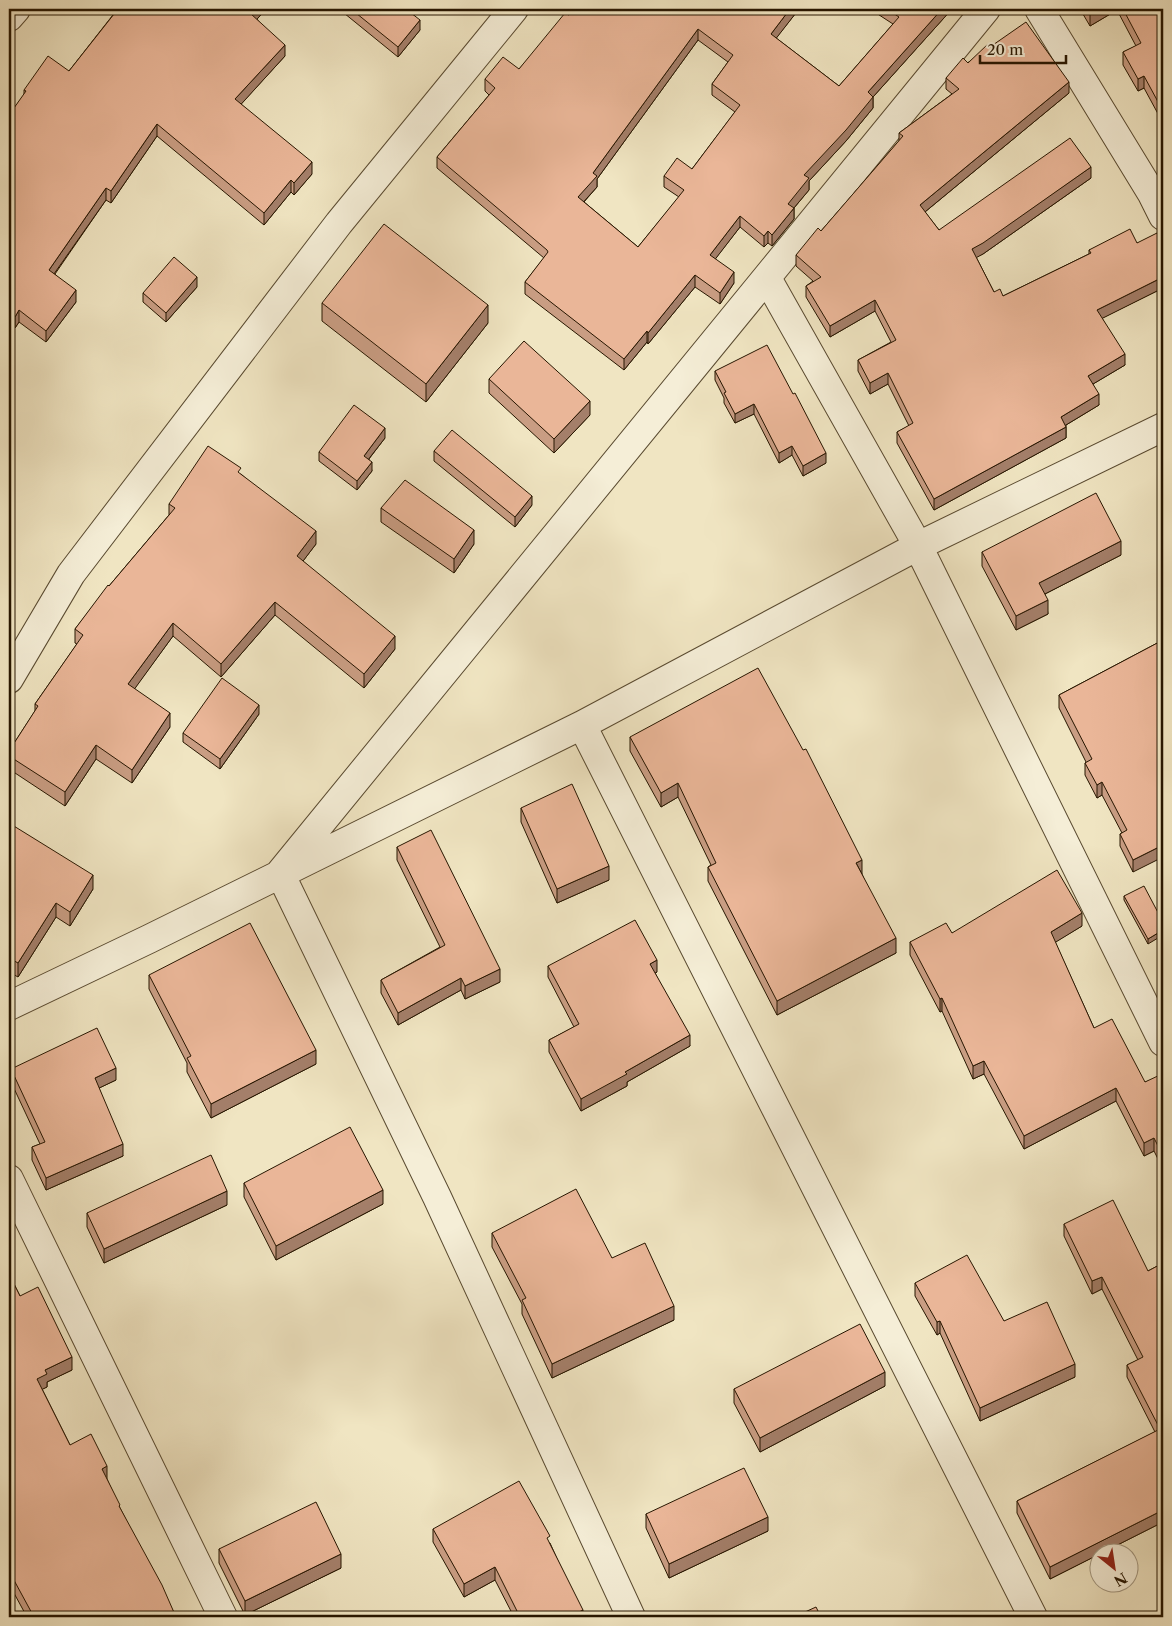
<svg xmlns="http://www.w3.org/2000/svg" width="1172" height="1626" font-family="'Libre Caslon Text',serif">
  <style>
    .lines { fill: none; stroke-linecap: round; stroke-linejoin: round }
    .minor-casing { stroke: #594a30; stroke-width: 30 }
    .minor { stroke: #f5eed7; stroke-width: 28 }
    .wall { fill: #c99d83; stroke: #271600; fill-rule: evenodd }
    .shaded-wall { fill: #a47f6a; stroke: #271600 }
    .building { fill: #eab698; stroke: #271600; fill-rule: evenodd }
  </style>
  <rect width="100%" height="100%" fill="#f0e5c2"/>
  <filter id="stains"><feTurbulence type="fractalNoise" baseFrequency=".004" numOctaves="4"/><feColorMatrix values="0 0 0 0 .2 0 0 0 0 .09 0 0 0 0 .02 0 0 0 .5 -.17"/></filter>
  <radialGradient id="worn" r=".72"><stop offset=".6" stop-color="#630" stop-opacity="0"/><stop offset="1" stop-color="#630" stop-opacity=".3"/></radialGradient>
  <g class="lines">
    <defs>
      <path id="minor" d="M1039 9 1152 194 1163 216
        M9 17 16 9
        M767 278 918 546 1163 1042
        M9 679 71 574 339 223 514 9
        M582 725 1033 1617
        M9 1006 149 939 582 725 918 546 1163 427
        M9 1179 223 1617
        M631 1617 437 1197 280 873 986 9"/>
    </defs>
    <use href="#minor" class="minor-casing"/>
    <use href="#minor" class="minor"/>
  </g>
  <path class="wall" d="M112 9H266L257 19 285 56 241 104 312 174 294 195 291 192 264 225 157 136 111 203 106 200 55 274 76 302 46 342 19 322 15 328 9 324V115L24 95V90L69 71 116 11Z
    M339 9H406L420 30 398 57Z
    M574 9H799L776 38 839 86 893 24 870 9H952L873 97V108L846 141 809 181V190L794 208V219L772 246 768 243 764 247 740 227 715 259 734 283 720 304 695 287 648 344 647 342 624 370 525 294V282L544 258 437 168V157L489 95 485 91V79L519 69 569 15ZM698 40 728 62 712 84V95L735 112 692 169 664 176V187L679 197 638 247 584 202 597 187V179Z
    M1080 9H1163V123L1144 88 1138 91 1123 65V52L1136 46 1117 10 1090 26Z
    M990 47 1069 93 925 212 939 230 1091 178 983 254 976 257 994 292 1003 296 1089 254V250L1137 243 1163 244V288L1102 318 1125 365 1093 384 1099 405 1066 425V438L934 510 897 443V432L909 426 888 384 870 394 858 371V360L891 342 875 311 830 337 806 297V286L813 281 796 266V255L821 231 899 141V133L952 94 946 89V78Z
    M197 287 166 322 143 302V293Z
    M322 303 488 323 426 402 322 321Z
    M715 371 826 463 803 476 792 455 779 463 754 414 735 423 724 403V398L715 380Z
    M489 379 590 415 554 453 489 393Z
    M385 438 369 459 372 471 357 490 319 461V452Z
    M434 451 532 505 515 527 434 461Z
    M241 474 316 544 303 561 395 649 364 688 275 615 221 677 173 636 134 689 170 727 132 783 96 759 65 806 9 769V751L35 711V704L77 644 75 643V629L109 586 169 515V504Z
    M381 508 474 544 454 573 381 522Z
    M982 552 1121 555 1045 594 1048 614 1016 630 982 566Z
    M1163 640 1133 872 1120 846V834L1122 833 1102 795 1097 798 1085 775V763L1086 762 1059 708V695Z
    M259 714 220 769 183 742V733Z
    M630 737 862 874 896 953 777 1015 708 881V867L711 865 678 797 661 807 630 751Z
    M521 808 609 880 557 903 521 822Z
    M9 823 93 889 70 926 56 917 18 977 9 972Z
    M397 847 500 982 465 999 461 990 398 1025 381 993V980L440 947 397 860Z
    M1124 896 1163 922 1148 944 1124 900Z
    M1082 926 1055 942 1094 1028 1145 1082 1163 1076V1169L1154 1151 1144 1156 1116 1101 1024 1149 984 1074 973 1079 942 1011 940 1012 910 955V942L952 933Z
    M548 966 657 972 655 973 690 1046 627 1082V1086L581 1111 549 1052V1040L574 1027 548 977Z
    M149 975 316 1064 211 1118 187 1072V1063L149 989Z
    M11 1069 116 1080 99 1088 123 1156 46 1190 32 1160V1147L40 1144 11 1082Z
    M244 1183 383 1204 276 1260 244 1197Z
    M227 1205 104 1263 87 1227V1213Z
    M1064 1224 1148 1271 1163 1263V1522L1050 1579 1017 1513V1501L1155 1432 1127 1377V1365L1138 1360 1102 1289 1092 1294 1064 1236Z
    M492 1233 612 1258 674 1320 552 1378 522 1314V1304L492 1247Z
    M9 1274 20 1296 72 1370 47 1382V1387L42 1389 70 1445 107 1479 120 1508 176 1617H27L9 1584Z
    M915 1283 1004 1321 1075 1377 980 1421 940 1333 937 1335 915 1296Z
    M885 1386 760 1452 734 1403V1389Z
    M646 1514 768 1531 669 1578 646 1528Z
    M433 1529 550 1543 583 1617H514L495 1580 464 1597 433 1542Z
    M219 1549 341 1568 245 1615 219 1563Z"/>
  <path class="shaded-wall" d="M256 9H266L251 26V14Z
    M790 9H799L771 45V34Z
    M942 9H952L873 97V108L846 141 809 181V190L788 215V204L804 175 868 92Z
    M1098 9H1117V10L1090 26V14Z
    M420 20V30L398 57V47Z
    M698 29V40L597 179V187L578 208V197L593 173Z
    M285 45V56L235 111V99Z
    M1144 76V88L1138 91V79Z
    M1069 82V93L920 216V205Z
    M157 124V136L111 203V191Z
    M312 162V174L294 195V183Z
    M1091 167V178L983 254 972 260V249Z
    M291 180V192L264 225V213Z
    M106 188V200L49 281V270Z
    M794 208V219L772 246V235Z
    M740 216V227L710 266V255Z
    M768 231V243L764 247V236Z
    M734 272V283L720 304V293Z
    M695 275V287L648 344V333Z
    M197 277V287L166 322V313Z
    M1163 277V288L1097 321V310Z
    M76 290V302L46 342V331Z
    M875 300V311L830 337V326Z
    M488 305V323L426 402V384Z
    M19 310V322L15 328V317Z
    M647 331V342L624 370V359Z
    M1125 354V365L1088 387V376Z
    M888 373V384L870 394V383Z
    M1099 394V405L1061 428V417Z
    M590 401V415L554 453V439Z
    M754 404V414L735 423V414Z
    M1066 427V438L934 510V499Z
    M385 428V438L364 465V456Z
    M792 446V455L779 463V453Z
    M826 453V463L803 476V466Z
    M372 462V471L357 490V481Z
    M532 496V505L515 527V517Z
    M11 509V523L9 527V513Z
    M474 530V544L454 573V559Z
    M316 531V544L297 569V556Z
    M1121 541V555L1039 597V583Z
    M1048 600V614L1016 630V616Z
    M275 602V615L221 677V664Z
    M173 623V636L128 698V684Z
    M395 636V649L364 688V674Z
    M259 705V714L220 769V759Z
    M170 713V727L132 783V770Z
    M96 745V759L65 806V792Z
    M1102 782V795L1097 798V785Z
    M678 783V797L661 807V793Z
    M1163 845V857L1133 872V860Z
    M862 860V874L856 863Z
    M609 866V880L557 903V889Z
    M93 875V889L70 926V912Z
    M56 903V917L18 977V963Z
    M1082 913V926L1051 945V932Z
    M1163 930V935L1148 944V939Z
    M896 938V953L777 1015V1001Z
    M657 960V972L650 976V964Z
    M500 969V982L465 999V986Z
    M461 978V990L398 1025V1013Z
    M942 998V1011L940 1012V999Z
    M690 1035V1046L627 1082V1086L581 1111V1099L625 1072Z
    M316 1050V1064L211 1118V1104Z
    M984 1061V1074L973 1079V1066Z
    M116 1068V1080L95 1090V1078Z
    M1116 1088V1101L1024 1149V1136Z
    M1154 1138V1151L1144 1156V1143Z
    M123 1144V1156L46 1190V1178Z
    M383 1190V1204L276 1260V1246Z
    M227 1191V1205L104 1263V1249Z
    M1102 1277V1289L1092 1294V1281Z
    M674 1306V1320L552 1378V1364Z
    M940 1321V1333L937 1335V1322Z
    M72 1357V1370L47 1382V1387L37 1392V1379L45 1370Z
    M1075 1364V1377L980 1421V1408Z
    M885 1372V1386L760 1452V1438Z
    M107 1466V1479L102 1481V1469Z
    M1163 1510V1522L1050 1579V1567Z
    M768 1517V1531L669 1578V1564Z
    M341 1554V1568L245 1615V1601Z
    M495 1567V1580L464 1597V1584Z
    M583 1610V1617H579V1612Z"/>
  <path class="building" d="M118 9H256L251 14 285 45 235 99 312 162 294 183 291 180 264 213 157 124 111 191 106 188 49 270 76 290 46 331 19 310 15 317 9 312V115L26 91 24 90 48 56 69 71Z
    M351 9H406L420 20 398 47Z
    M574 9H790L771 34 839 86 899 17 887 9H942L868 92 873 97 846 130 804 175 809 178 788 204 794 208 772 235 768 231 764 236 740 216 710 255 734 272 720 293 695 275 648 333 647 331 624 359 525 282 548 252 547 250 437 157 495 88 485 79 503 57 519 69 565 13 569 15ZM698 29 733 55 712 84 740 105 692 169 677 158 664 176 684 190 638 247 578 197 597 176 593 173Z
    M1087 9H1098L1090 14Z
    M1123 9H1163V111L1144 76 1138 79 1123 52 1141 43Z
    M1026 22 1069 82 920 205 939 230 1070 138 1091 167 983 243 972 249 994 292 1000 289 1003 296 1091 253 1089 250 1130 229 1137 243 1157 233 1163 244V277L1097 310 1125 354 1088 376 1099 394 1061 417 1066 427 934 499 897 432 913 423 888 373 870 383 858 360 896 340 875 300 830 326 806 286 821 277 796 255 818 228 821 231 903 136 899 133 959 89 946 78 963 58 968 63 988 44 990 47Z
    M384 224 488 305 426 384 322 303Z
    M174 257 197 277 166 313 143 293Z
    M524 341 590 401 554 439 489 379Z
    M767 345 793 394 795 393 826 453 803 466 792 446 779 453 754 404 735 414 724 393 726 392 715 371Z
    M354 405 385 428 364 456 372 462 357 481 319 452Z
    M452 430 532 496 515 517 434 451Z
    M208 446 241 468 238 472 316 531 297 556 395 636 364 674 275 602 221 664 173 623 128 684 170 713 132 770 96 745 65 792 9 756V751L38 706 35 704 83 635 75 629 108 585 109 586 175 508 169 504Z
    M405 480 474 530 454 559 381 508Z
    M1096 493 1121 541 1039 583 1048 600 1016 616 982 552Z
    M1163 640V845L1133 860 1120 834 1127 830 1102 782 1097 785 1085 763 1092 759 1059 695Z
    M758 668 803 750 806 749 862 860 856 863 896 938 777 1001 708 867 716 863 678 783 661 793 630 737Z
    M222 678 259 705 220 759 183 733Z
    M572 784 609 866 557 889 521 808Z
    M9 823 93 875 70 912 56 903 18 963 9 958Z
    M431 830 500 969 465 986 461 978 398 1013 381 980 445 945 397 847Z
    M1057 870 1082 913 1051 932 1094 1028 1112 1019 1145 1082 1162 1074 1163 1076V1156L1154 1138 1144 1143 1116 1088 1024 1136 984 1061 973 1066 942 998 940 999 910 942 946 923 952 933Z
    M1144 886 1163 922V930L1148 939 1124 896Z
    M635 920 657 960 650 964 690 1035 625 1072 627 1074 581 1099 549 1040 579 1024 548 966Z
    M250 923 316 1050 211 1104 187 1058 191 1056 149 975Z
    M97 1028 116 1068 95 1078 123 1144 46 1178 32 1147 45 1142 11 1069Z
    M350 1127 383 1190 276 1246 244 1183Z
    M211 1155 227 1191 104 1249 87 1213Z
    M576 1189 612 1258 645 1243 674 1306 552 1364 522 1300 526 1298 492 1233Z
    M1113 1200 1148 1271 1163 1263V1510L1050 1567 1017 1501 1160 1429 1127 1365 1143 1357 1102 1277 1092 1281 1064 1224Z
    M967 1255 1004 1321 1047 1302 1075 1364 980 1408 940 1321 937 1322 915 1283Z
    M9 1274 20 1296 38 1287 72 1357 45 1370 47 1374 37 1379 70 1445 91 1434 107 1466 102 1469 120 1505 119 1506 162 1585 176 1617H34L9 1571Z
    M860 1324 885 1372 760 1438 734 1389Z
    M744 1468 768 1517 669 1564 646 1514Z
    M519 1481 550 1536 547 1538 583 1610 579 1612 582 1617H520L495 1567 464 1584 433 1529Z
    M316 1502 341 1554 245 1601 219 1549Z
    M816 1607 821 1617H794Z"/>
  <rect width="1172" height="1626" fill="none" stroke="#f0e5c2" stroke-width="30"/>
  <rect x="10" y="10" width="1152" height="1606" fill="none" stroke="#271600" stroke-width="2.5"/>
  <rect x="15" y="15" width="1142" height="1596" fill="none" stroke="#271600"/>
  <g transform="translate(1114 1568) rotate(150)"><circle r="24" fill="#f5eed7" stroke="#a39881"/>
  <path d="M0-4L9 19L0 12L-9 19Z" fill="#8f2418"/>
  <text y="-8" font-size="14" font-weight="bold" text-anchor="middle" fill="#271600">N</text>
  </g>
  <path d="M980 55v8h86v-8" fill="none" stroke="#271600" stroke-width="2.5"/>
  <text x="987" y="55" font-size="15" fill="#271600" stroke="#f5eed7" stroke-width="4" paint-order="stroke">20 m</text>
  <rect width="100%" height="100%" filter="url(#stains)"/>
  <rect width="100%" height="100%" fill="url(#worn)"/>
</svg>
